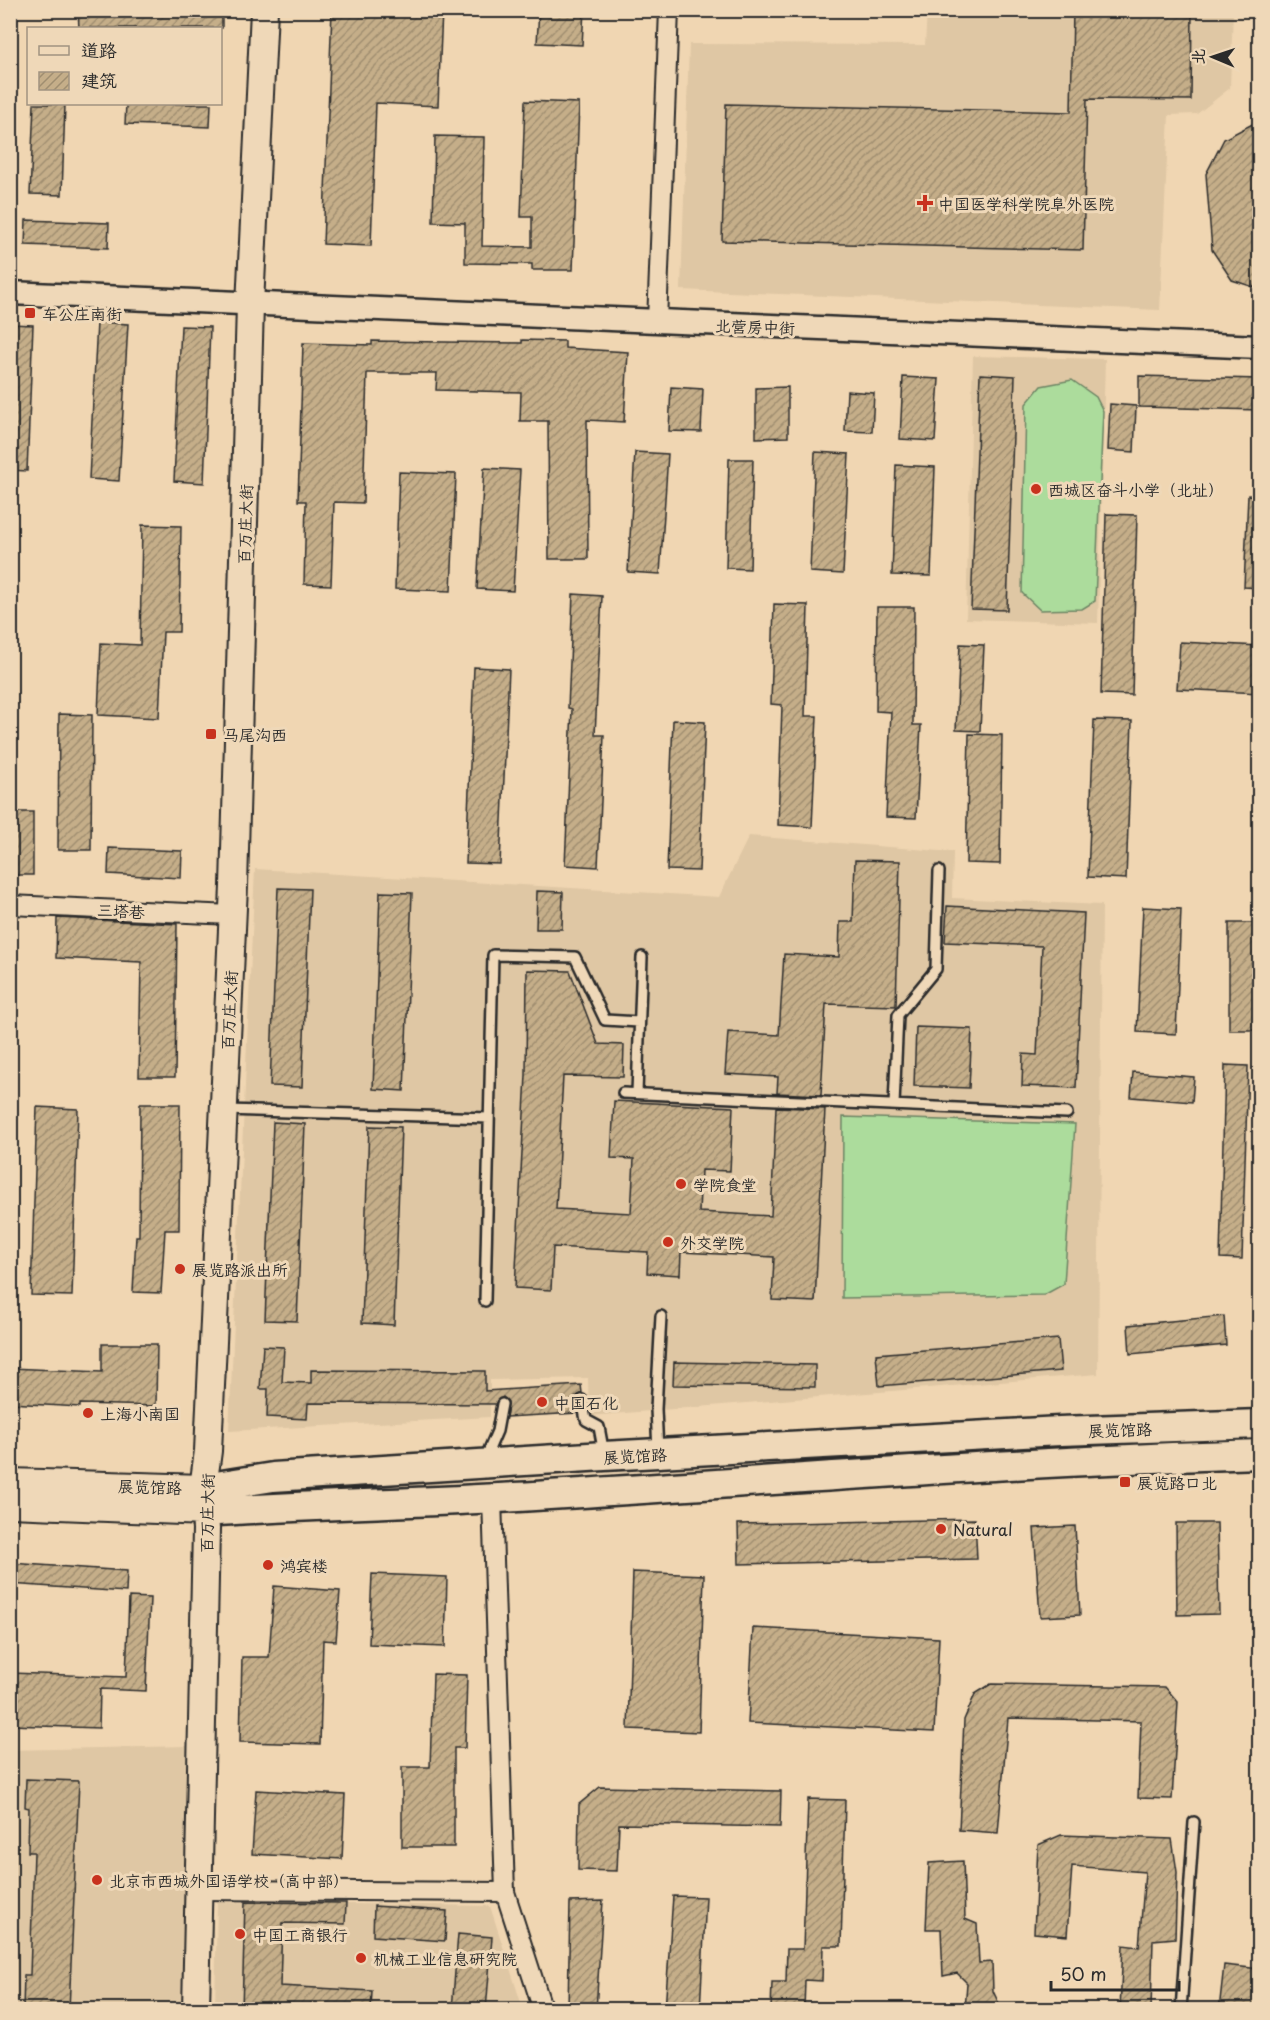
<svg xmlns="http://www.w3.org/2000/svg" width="1270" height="2020" font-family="'Playpen Sans','LXGW WenKai TC',sans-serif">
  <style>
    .built { fill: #dfc7a4 }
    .pitch { fill: #acdc9c; stroke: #6c8464; stroke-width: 1.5 }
    .building { fill: url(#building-hatch); stroke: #2b2b2b; stroke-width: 1.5 }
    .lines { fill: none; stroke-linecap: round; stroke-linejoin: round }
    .service-casing { stroke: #2b2b2b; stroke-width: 14 }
    .minor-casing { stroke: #2b2b2b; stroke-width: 22 }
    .tertiary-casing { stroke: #2b2b2b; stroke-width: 27 }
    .secondary-casing { stroke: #2b2b2b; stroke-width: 30 }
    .primary-casing { stroke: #2b2b2b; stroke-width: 33 }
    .service { stroke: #efd8b8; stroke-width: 9 }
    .minor { stroke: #efd8b8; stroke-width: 18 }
    .tertiary { stroke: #efd8b8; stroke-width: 22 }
    .secondary { stroke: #efd8b8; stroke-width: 26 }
    .primary { stroke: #efd8b8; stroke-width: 28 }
    .poi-dot { fill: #c8321e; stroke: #efd8b8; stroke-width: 2 }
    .labels { text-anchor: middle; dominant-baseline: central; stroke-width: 6; stroke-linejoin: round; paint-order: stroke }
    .poi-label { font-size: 16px; fill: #2b2b2b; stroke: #efd8b8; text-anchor: start }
    .street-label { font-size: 16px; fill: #2b2b2b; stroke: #efd8b8 }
  </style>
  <defs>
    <pattern id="building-hatch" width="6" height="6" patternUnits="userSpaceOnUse" patternTransform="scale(1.5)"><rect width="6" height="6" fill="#c5ae89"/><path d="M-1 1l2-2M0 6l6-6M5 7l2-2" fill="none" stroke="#a08e70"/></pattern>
  </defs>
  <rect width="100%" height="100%" fill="#f0d6b2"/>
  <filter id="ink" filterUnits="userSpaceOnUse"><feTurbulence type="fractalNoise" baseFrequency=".0167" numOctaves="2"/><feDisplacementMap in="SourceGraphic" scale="12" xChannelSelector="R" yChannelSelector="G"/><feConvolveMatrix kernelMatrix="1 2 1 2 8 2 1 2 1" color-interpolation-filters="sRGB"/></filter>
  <g filter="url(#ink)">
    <path class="built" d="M927 11H1233L1230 88 1197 114 1169 115 1160 310 681 290 689 44 925 45Z
      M973 356 1105 359 1098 623 966 619Z
      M749 836 953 852 952 898 1102 905 1098 1374 589 1416 588 1378 490 1380V1417L229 1431 255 869 719 897Z
      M187 1746 181 2009H11L10 1750Z
      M217 1902 490 1906 523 2009 215 2010Z"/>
    <path class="pitch" d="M1072 380 1096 397 1103 411 1095 601 1082 609 1040 610 1022 593 1026 404 1041 386Z
      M843 1117 1075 1124 1064 1284 1044 1295 842 1298Z"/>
    <path class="building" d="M78 10H222V28H79Z
      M332 10H442L438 106 376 103 371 246 323 244Z
      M539 10H584L582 45 537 43Z
      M1073 10H1192L1191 100 1087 99 1083 250 722 241 726 104 1071 112Z
      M525 101 579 103 573 270H532V264L465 263V223L433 222 435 136 484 137 482 246 532 247V217H521Z
      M34 104H65L62 195 30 194Z
      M126 104H211L210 127 125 124Z
      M1260 120V289L1232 280 1212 250 1206 174 1224 139Z
      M26 220 109 223 108 248 25 245Z
      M97 322 128 324 119 481 89 479Z
      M10 324 33 325 27 471 10 470Z
      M181 326 210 327 204 483 174 481Z
      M522 340 565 341V348L628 352 624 422 587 420 588 559H549L548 421H520L521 392 436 390 437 373H367L363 503 334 502 331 585 304 584 306 501H298L303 343 372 345V341L522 343Z
      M980 374 1015 376 1007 610 971 609Z
      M1139 376 1260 379V410L1139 407Z
      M903 377 939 379 935 441 900 439Z
      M671 387 703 389 701 432 669 431Z
      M788 387V437L756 438V388Z
      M847 391 874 393 872 432 845 431Z
      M1110 404 1136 406 1134 452 1108 450Z
      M635 452 668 454 660 574 628 572Z
      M815 452 849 454 843 574 810 572Z
      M729 459H753L750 569 726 568Z
      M896 465 935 467 931 576 892 575Z
      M484 468 520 470 513 591 477 589Z
      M399 472 456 474 451 591 395 589Z
      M1248 495 1260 496V588L1244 587Z
      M1106 514 1137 515 1132 695 1101 694Z
      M142 525 181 526 179 632H163L159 718 98 715 101 643 140 645Z
      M573 594 602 596 595 735H604L598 867 565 865 572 709 568 708Z
      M774 604 808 605 805 716H817L812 827 778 825 782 705 771 704Z
      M877 607H914L913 725H921L916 818 886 817 891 712 876 711Z
      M1180 642 1260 646V693L1177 689Z
      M960 644 984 645 980 731 956 730Z
      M474 667 509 669 500 864 466 863Z
      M59 714 92 715 91 850H58Z
      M673 720 705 722 699 871 667 870Z
      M1094 720 1132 721 1126 879 1088 877Z
      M969 734 1002 735 1000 864 966 863Z
      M10 812H33V875H10Z
      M109 848 182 851 181 878 108 874Z
      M855 860 900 861 896 1006 826 1004 821 1095 777 1093 778 1077 725 1074 728 1032 779 1035 784 954 839 957 840 922H853Z
      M278 888 310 889 302 1087 270 1086Z
      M537 891 563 892 562 929H536Z
      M380 892 412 893 404 1091 373 1089Z
      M947 906 1084 913 1076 1088 1022 1086 1023 1054 1037 1055 1042 946 945 942Z
      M1143 907 1181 909 1176 1034 1137 1032Z
      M57 918 177 924 175 1077H139L141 962 56 958Z
      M1229 923H1260L1259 1030H1229Z
      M527 970 570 971 598 1044 624 1045 623 1077 563 1076 556 1209 631 1213 634 1159 611 1158 614 1101 733 1107 730 1171 701 1170 699 1212 771 1216 776 1107 825 1109 815 1302 772 1300 774 1257 681 1252 680 1275 647 1273 648 1252 553 1247 551 1290 515 1288 526 1075Z
      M916 1027 972 1029 969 1088 914 1086Z
      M1225 1065 1248 1066 1242 1259 1220 1258Z
      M1133 1072 1194 1077 1192 1102 1131 1097Z
      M140 1104H180L179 1230H165L161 1293 133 1292 136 1236H139Z
      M37 1107 78 1109 72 1296 31 1295Z
      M273 1122 305 1124 297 1321 265 1320Z
      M369 1126 401 1127 394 1325 362 1323Z
      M1224 1316 1226 1345 1130 1354 1128 1325Z
      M1058 1339 1061 1371 879 1386 876 1354Z
      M102 1344H157L156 1406 80 1404V1407L10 1403V1368L102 1372Z
      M263 1346 284 1347 282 1382 311 1383V1370L485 1371V1391L581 1385 582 1393 575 1398 578 1413 506 1417 508 1402 503 1397 495 1404 308 1403 307 1419 267 1417 268 1389H260Z
      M674 1362 815 1365V1387L673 1385Z
      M975 1519 977 1559 739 1564 738 1524Z
      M1176 1523H1217L1219 1614 1177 1615Z
      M1075 1526 1080 1615 1040 1617 1034 1528Z
      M10 1563 127 1571 126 1592 10 1584Z
      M633 1572 704 1575 699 1732 628 1729Z
      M372 1574 447 1577 445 1647 369 1644Z
      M274 1586 340 1591 336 1641 323 1640 320 1744 240 1742 242 1657H269Z
      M129 1597 150 1598 146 1691 100 1689 99 1728 10 1725V1673L126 1677Z
      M753 1628 939 1638 934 1732 748 1723Z
      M433 1674 467 1675 465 1748H454V1847H402V1767H430Z
      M991 1684 1165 1687 1178 1702 1172 1799 1138 1798 1141 1721 1008 1718 998 1833 959 1830 964 1720 975 1694Z
      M26 1779 79 1781 69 2010H23L24 1975H30L34 1852H28L29 1808 25 1807Z
      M600 1787 781 1791 780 1827 619 1824 617 1871 578 1870 579 1804Z
      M256 1790 345 1795 342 1859 252 1854Z
      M808 1799 845 1800 841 1946H823L822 1981 805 1980 804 2010H771L772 1982H786L787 1949H803Z
      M1061 1835 1172 1839 1177 1872 1175 1938 1153 1940 1151 2010H1120L1123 1945 1139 1947 1145 1872 1072 1866 1067 1936 1034 1933 1038 1845Z
      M963 1861 965 1919 977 1924 979 1963 992 1962 993 1991 1002 2010H965L967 1983 957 1973 943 1976 941 1929H926L929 1863Z
      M673 1896 706 1897 700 2010H665Z
      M603 1901 596 2010H568L570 1902Z
      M245 1902 346 1903 345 1924 282 1923 280 1986 372 1991 371 2010H242Z
      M374 1906 447 1911 445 1941 373 1936Z
      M458 1934 492 1937 486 2010H452Z
      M1224 1965 1260 1969V2010H1219Z"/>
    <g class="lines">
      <defs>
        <path id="service" d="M623 1093 1067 1113
          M637 1093 642 957
          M894 1105 898 1015 936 969 939 871
          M226 1110 489 1118
          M485 1301 493 955 575 957 605 1020 639 1022
          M582 1400 586 1420 599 1427 604 1454
          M658 1451 656 1409 661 1316
          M485 1459 497 1431 502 1404
          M1181 2010 1194 1822"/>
        <path id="minor" d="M657 322 669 10
          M10 905 232 915
          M492 1499 505 1892 543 2010
          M199 1890 505 1892"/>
        <path id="tertiary" d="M10 293 1260 347"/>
        <path id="secondary" d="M10 1482 203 1488
          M10 1504 205 1512
          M196 2010 206 1529 203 1488 208 1451 234 886 250 305 264 10"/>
        <path id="primary" d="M203 1488 273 1477 604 1456 1060 1431 1260 1424
          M205 1512C319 1504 434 1503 549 1495 786 1480 1022 1461 1260 1454"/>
      </defs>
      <use href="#service" class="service-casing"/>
      <use href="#minor" class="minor-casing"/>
      <use href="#tertiary" class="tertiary-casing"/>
      <use href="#secondary" class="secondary-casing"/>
      <use href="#primary" class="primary-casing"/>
      <use href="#service" class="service"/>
      <use href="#minor" class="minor"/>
      <use href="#tertiary" class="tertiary"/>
      <use href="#secondary" class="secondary"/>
      <use href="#primary" class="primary"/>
    </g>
  </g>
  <g class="poi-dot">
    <path d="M922 194h6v6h6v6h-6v6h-6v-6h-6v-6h6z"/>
    <rect x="24" y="307" width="12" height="12" rx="3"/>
    <circle cx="1036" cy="489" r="6"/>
    <rect x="205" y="728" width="12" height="12" rx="3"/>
    <circle cx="681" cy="1184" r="6"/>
    <circle cx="668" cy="1242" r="6"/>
    <circle cx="180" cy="1269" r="6"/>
    <circle cx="542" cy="1402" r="6"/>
    <circle cx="88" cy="1413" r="6"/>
    <rect x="1119" y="1476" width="12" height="12" rx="3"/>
    <circle cx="941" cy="1529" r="6"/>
    <circle cx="268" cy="1565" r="6"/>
    <circle cx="97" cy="1880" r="6"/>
    <circle cx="240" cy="1934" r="6"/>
    <circle cx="361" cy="1958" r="6"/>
  </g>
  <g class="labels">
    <g class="poi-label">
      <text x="938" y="203">中国医学科学院阜外医院</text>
      <text x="42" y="313">车公庄南街</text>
      <text x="1048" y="489">西城区奋斗小学（北址）</text>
      <text x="223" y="734">马尾沟西</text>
      <text x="693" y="1184">学院食堂</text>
      <text x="680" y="1242">外交学院</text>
      <text x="192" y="1269">展览路派出所</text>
      <text x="554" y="1402">中国石化</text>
      <text x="100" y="1413">上海小南国</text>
      <text x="1137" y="1482">展览路口北</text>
      <text x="953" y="1529">Natural</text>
      <text x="280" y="1565">鸿宾楼</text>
      <text x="109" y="1880">北京市西城外国语学校（高中部）</text>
      <text x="252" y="1934">中国工商银行</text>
      <text x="373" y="1958">机械工业信息研究院</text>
    </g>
    <g class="street-label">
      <text transform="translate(755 326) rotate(2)">北营房中街</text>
      <text transform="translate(244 524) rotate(-88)">百万庄大街</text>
      <text transform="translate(121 910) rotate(3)">三塔巷</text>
      <text transform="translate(228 1010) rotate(-87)">百万庄大街</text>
      <text transform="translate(1120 1429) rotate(-2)">展览馆路</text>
      <text transform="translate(635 1455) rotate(-3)">展览馆路</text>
      <text transform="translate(150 1486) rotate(2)">展览馆路</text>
      <text transform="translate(206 1513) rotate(-89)">百万庄大街</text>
    </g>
  </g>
  <rect width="1270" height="2020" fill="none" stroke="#efd8b8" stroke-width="36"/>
  <rect x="18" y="18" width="1234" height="1984" fill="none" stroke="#2b2b2b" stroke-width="2" filter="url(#ink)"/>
  <rect x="27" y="27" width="195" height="78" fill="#efd8b8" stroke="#a19380" stroke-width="1.5"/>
  <rect x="39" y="46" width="30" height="9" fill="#efd8b8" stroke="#a19380" stroke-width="1.5"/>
  <text x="81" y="57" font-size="18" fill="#2b2b2b">道路</text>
  <rect x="39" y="72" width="30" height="18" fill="url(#building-hatch)" stroke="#a19380" stroke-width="1.5"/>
  <text x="81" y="87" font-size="18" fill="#2b2b2b">建筑</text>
  <g transform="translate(1213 57) rotate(272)" stroke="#efd8b8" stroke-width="4.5" paint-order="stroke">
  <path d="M0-4.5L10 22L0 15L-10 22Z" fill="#2b2b2b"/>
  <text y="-9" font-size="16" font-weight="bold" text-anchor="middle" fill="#2b2b2b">北</text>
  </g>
  <path d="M1051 1981v9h128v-9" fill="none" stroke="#2b2b2b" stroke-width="3"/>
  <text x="1060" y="1981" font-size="18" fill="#2b2b2b" stroke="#efd8b8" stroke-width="4.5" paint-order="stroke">50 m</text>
</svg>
